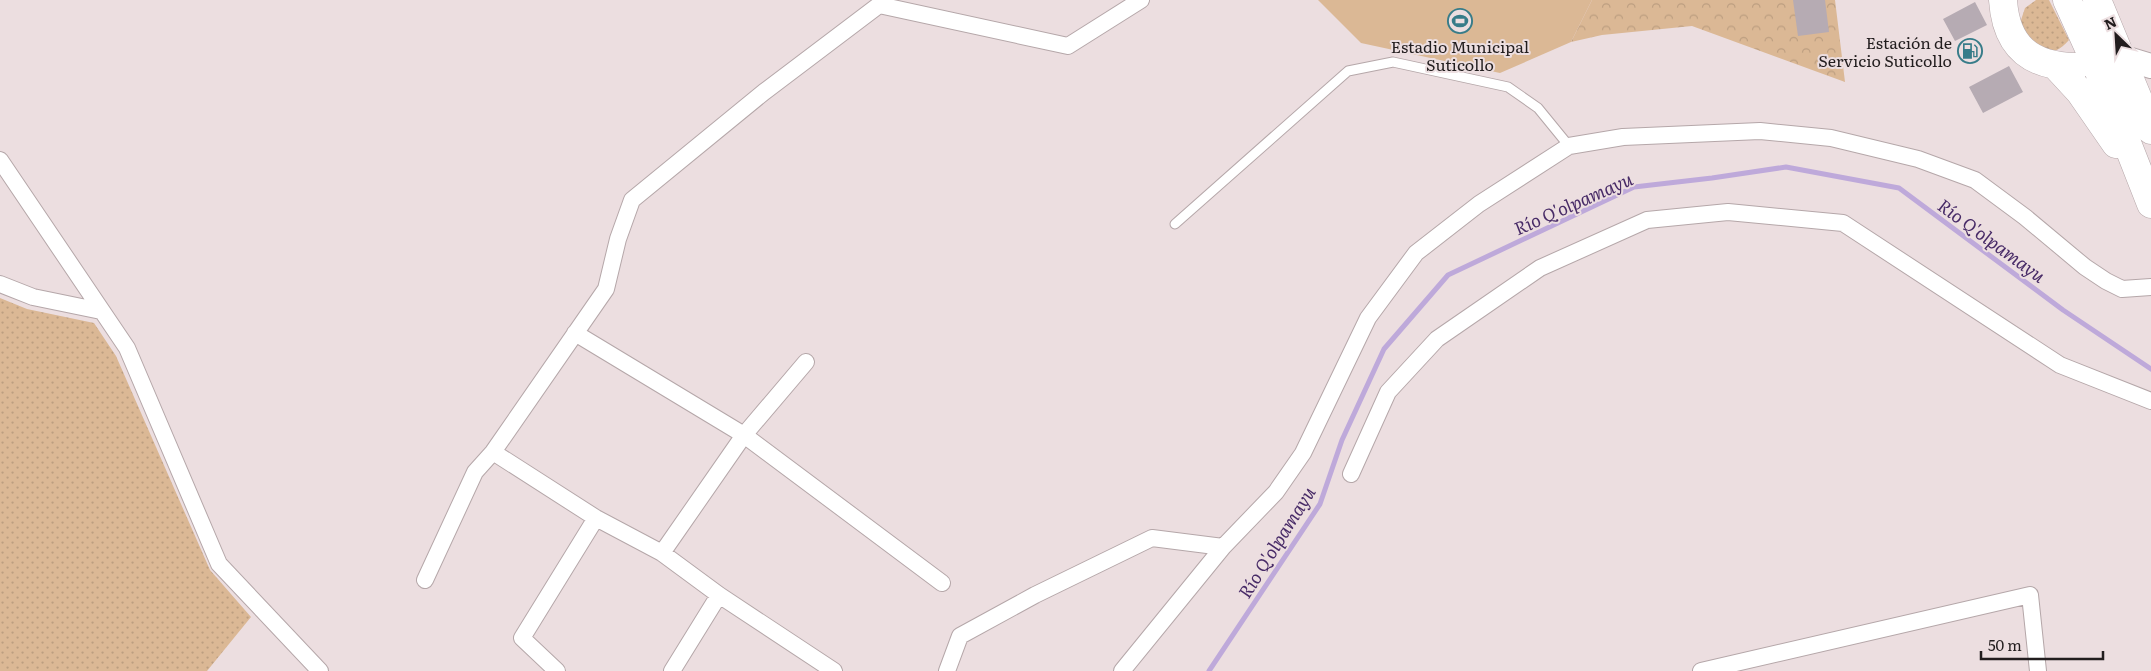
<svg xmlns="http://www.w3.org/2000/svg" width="2151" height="671" font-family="Literata,serif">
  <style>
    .grass { fill: url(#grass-dots) }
    .park { fill: url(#park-crowns) }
    .pitch { fill: #dbb895 }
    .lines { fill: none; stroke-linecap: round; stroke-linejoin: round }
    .stream { stroke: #bea9da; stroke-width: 5 }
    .building { fill: #b6abb3 }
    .service-casing { stroke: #b5a7a9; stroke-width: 11 }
    .minor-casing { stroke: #b5a7a9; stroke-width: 18 }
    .secondary-casing { stroke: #b5a7a9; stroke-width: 26 }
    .trunk-casing { stroke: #b5a7a9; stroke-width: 29 }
    .service { stroke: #fff; stroke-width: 9 }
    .minor { stroke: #fff; stroke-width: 16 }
    .secondary { stroke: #fff; stroke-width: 24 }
    .trunk { stroke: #fff; stroke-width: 28 }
    .labels { text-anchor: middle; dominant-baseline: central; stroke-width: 4; stroke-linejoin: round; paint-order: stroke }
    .poi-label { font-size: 16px; fill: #221d1e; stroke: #ecdee0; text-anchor: end }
    .water-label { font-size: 18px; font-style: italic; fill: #482b67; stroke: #ecdee0 }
  </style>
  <defs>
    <pattern id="grass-dots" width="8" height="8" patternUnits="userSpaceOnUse" patternTransform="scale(1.25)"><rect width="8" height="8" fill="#dbb895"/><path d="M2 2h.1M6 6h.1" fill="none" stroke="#bc9e80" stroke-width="1.8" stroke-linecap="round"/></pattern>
    <pattern id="park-crowns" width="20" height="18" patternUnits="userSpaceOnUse" patternTransform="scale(1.25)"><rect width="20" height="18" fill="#dbb895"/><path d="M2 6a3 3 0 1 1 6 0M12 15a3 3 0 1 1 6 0" fill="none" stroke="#bc9e80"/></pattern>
  </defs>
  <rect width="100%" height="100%" fill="#ecdee0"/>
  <path class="grass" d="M2036 0H2049L2069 40C2060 50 2054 53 2040 53L2019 26 2025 8Z
    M0 298 27 309 94 323 116 356 210 570 251 617 207 671H0Z"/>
  <path class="park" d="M1592 0H1835L1845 82 1692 26 1602 35 1571 42Z"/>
  <path class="pitch" d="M1318 0H1592L1571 42 1500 73 1361 43Z"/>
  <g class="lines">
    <path class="stream" d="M1209 671 1320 504 1342 440 1384 349 1448 275 1634 187 1712 178 1786 167 1899 188 2063 310 2151 369"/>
  </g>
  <path class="building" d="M1793 0H1825L1829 32 1798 36Z
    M1975 2 1987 25 1955 41 1943 19Z
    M2009 66 2023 92 1983 113 1969 87Z"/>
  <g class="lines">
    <defs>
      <path id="service" d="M1175 224 1348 71 1393 62 1508 87 1538 108 1569 146"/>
      <path id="minor" d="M0 160 127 348 219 564 320 671
        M0 284 33 297 101 311
        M575 333 744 435 942 583
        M493 452 596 518 662 553 719 595 834 671
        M1351 474 1388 392 1437 339 1540 268 1647 220 1728 212 1843 223 2060 365 2151 401
        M662 553 744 435 806 362
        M425 580 475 472 493 452 606 289 618 239 632 200 764 92 879 5 1068 46 1141 0
        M557 671 522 638 596 518
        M672 671 719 595
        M947 671 960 636 1035 595 1152 538 1223 547
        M1122 671 1223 547 1276 492 1303 453 1368 318 1416 253 1479 204 1569 146 1623 137 1760 131 1831 138 1918 159 1975 180 2025 217 2085 267 2106 281 2122 289 2151 287
        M1701 671 2030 595 2038 671"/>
      <path id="secondary" d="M2107 61 2121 57 2151 66"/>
      <path id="trunk" d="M2003 0C2006 46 2030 66 2075 67
        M2067 0 2096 64 2151 204
        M2097 0 2151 130
        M2056 66 2080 92 2116 144"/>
    </defs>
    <use href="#service" class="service-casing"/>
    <use href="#minor" class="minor-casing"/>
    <use href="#secondary" class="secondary-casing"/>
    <use href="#trunk" class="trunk-casing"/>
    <use href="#service" class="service"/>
    <use href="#minor" class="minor"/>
    <use href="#secondary" class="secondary"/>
    <use href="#trunk" class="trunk"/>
  </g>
  <defs>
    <symbol id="stadium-ring" viewBox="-11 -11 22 22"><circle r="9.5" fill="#ecdee0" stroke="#377c89" stroke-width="1.5"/><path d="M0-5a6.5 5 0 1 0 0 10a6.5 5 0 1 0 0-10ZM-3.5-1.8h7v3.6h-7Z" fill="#377c89"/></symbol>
    <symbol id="fuel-ring" viewBox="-11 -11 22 22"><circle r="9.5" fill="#ecdee0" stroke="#377c89" stroke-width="1.5"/><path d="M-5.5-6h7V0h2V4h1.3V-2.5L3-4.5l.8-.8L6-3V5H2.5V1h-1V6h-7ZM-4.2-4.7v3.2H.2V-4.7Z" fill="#377c89"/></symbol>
  </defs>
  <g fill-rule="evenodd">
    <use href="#stadium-ring" x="1446" y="7" width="28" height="28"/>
    <use href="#fuel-ring" x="1956" y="37" width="28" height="28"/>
  </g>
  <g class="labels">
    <g class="poi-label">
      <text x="1952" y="42">Estación de<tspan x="1952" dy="18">Servicio Suticollo</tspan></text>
      <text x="1460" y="46" text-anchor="middle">Estadio Municipal<tspan x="1460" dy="18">Suticollo</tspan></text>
    </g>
    <g class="water-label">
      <text transform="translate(1573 203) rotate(-24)">Río Q'olpamayu</text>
      <text transform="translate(1992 240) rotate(36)">Río Q'olpamayu</text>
      <text transform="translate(1276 542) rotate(-58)">Río Q'olpamayu</text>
    </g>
  </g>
  <g transform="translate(2116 35) rotate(335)" stroke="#ecdee0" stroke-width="4" paint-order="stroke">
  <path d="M0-4L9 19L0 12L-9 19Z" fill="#221d1e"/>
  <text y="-8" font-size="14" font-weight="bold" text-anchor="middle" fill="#221d1e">N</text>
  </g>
  <path d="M1981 651v8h122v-8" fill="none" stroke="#221d1e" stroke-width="2.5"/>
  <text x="1988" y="651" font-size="15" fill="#221d1e" stroke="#ecdee0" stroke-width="4" paint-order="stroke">50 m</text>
</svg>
